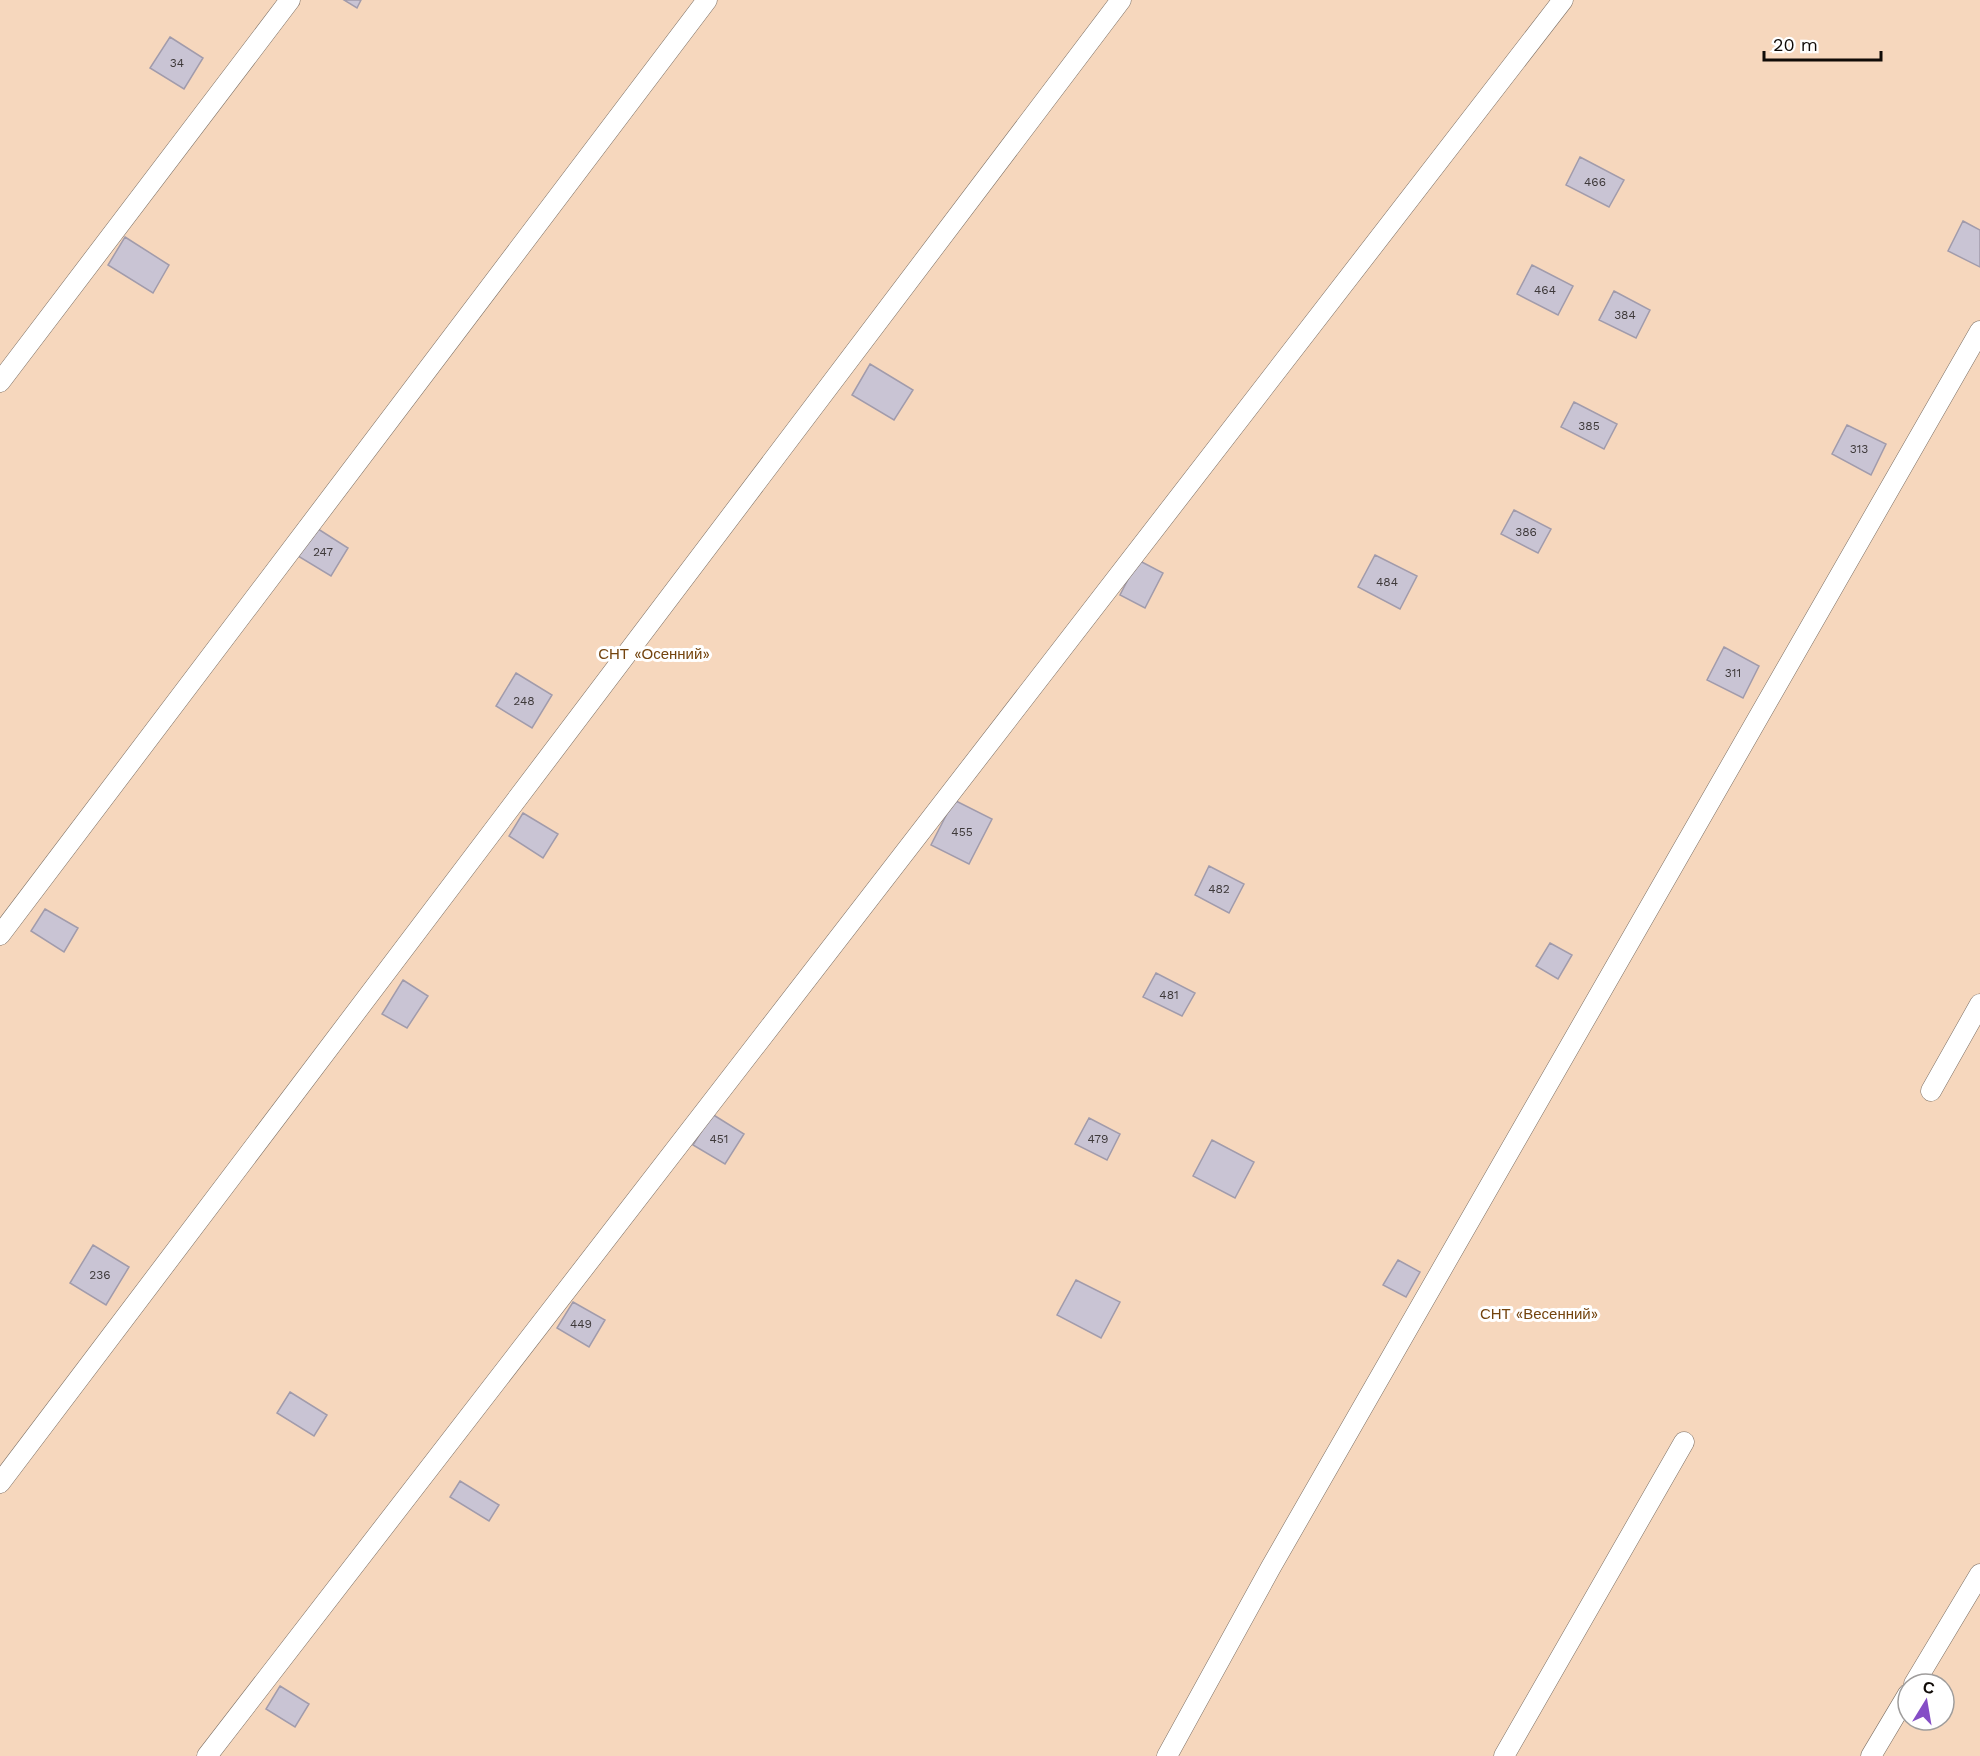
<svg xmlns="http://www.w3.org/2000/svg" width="1980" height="1756" font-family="'Work Sans',sans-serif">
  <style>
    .green { fill: #f6d7bd; fill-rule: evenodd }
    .building { fill: #c9c4d4; stroke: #a19bab; stroke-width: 1.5 }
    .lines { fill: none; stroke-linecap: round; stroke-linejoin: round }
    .service-casing { stroke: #7b6e63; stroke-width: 21 }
    .service { stroke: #fff; stroke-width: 20 }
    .labels { text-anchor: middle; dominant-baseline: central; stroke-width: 6; stroke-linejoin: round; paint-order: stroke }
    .number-label { font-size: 12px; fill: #3e393a }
    .park-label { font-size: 15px; fill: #74440e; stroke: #fff }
  </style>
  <rect width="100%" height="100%" fill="#feefe3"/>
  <path class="green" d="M0 0H1980V1756H0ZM1908 1684H1944V1720H1908Z"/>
  <path class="building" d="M344 0H361L357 8Z
    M170 37 203 58 184 89 150 68Z
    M1580 157 1624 180 1609 207 1566 185Z
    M1963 221 1980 230V267L1948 251Z
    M125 237 169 265 153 293 108 265Z
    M1532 265 1573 286 1558 315 1517 294Z
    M1614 291 1650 310 1636 338 1599 320Z
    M870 364 913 390 894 420 852 395Z
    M1574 402 1617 424 1604 449 1561 427Z
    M1847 425 1886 444 1871 475 1832 454Z
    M1514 510 1551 529 1538 553 1501 534Z
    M315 527 348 548 331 576 298 556Z
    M1375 555 1417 576 1400 609 1358 587Z
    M1138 560 1163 573 1145 608 1120 595Z
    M1724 647 1759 666 1743 698 1707 680Z
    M516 673 552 695 532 728 496 706Z
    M954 800 992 819 969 864 931 845Z
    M523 813 558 834 543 858 509 836Z
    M1209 866 1244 884 1229 913 1195 895Z
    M45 909 78 928 64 952 31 931Z
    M1550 943 1572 955 1558 979 1536 966Z
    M1156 973 1195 993 1182 1016 1143 997Z
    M403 980 428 996 407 1028 382 1014Z
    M712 1114 744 1134 725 1164 693 1145Z
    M1089 1118 1120 1134 1107 1160 1075 1144Z
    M1212 1140 1254 1162 1235 1198 1193 1176Z
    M93 1245 129 1267 106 1305 70 1283Z
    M1398 1260 1420 1272 1406 1297 1383 1285Z
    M1076 1280 1120 1302 1101 1338 1057 1315Z
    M573 1302 605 1320 589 1347 557 1328Z
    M290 1392 327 1415 314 1436 277 1413Z
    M460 1481 499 1505 489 1521 450 1497Z
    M280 1686 309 1704 295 1727 266 1709Z"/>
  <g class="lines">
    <defs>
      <path id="service" d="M0 382 290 0
        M0 935 707 0
        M1931 1091 1980 1004
        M0 1483 1121 0
        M1914 1684 1980 1574
        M207 1756 1563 0
        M1167 1756 1271 1567 1980 331
        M1504 1756 1684 1442
        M1871 1756 1908 1694"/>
    </defs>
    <use href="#service" class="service-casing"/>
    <use href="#service" class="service"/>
  </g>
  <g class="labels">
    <g class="number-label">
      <text x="177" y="63">34</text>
      <text x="1595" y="182">466</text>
      <text x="1545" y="290">464</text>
      <text x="1625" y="315">384</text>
      <text x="1589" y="426">385</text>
      <text x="1859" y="449">313</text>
      <text x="1526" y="532">386</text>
      <text x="323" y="552">247</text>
      <text x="1387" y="582">484</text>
      <text x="1733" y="673">311</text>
      <text x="524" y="701">248</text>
      <text x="962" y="832">455</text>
      <text x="1219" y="889">482</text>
      <text x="1169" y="995">481</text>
      <text x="719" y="1139">451</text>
      <text x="1098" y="1139">479</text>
      <text x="100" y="1275">236</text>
      <text x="581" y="1324">449</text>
    </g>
    <g class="park-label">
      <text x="654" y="654">СНТ «Осенний»</text>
      <text x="1539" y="1314">СНТ «Весенний»</text>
    </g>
  </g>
  <g transform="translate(1926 1702) rotate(11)"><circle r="28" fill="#ffffff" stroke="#9f9d9c" stroke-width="1.5"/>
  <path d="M0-4.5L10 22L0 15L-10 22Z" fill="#854ec6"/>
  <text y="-9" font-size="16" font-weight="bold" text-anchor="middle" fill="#100b07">С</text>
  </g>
  <path d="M1764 51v9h117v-9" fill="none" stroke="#100b07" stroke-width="3"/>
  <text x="1773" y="51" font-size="18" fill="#100b07" stroke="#ffffff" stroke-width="4.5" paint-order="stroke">20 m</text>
</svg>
